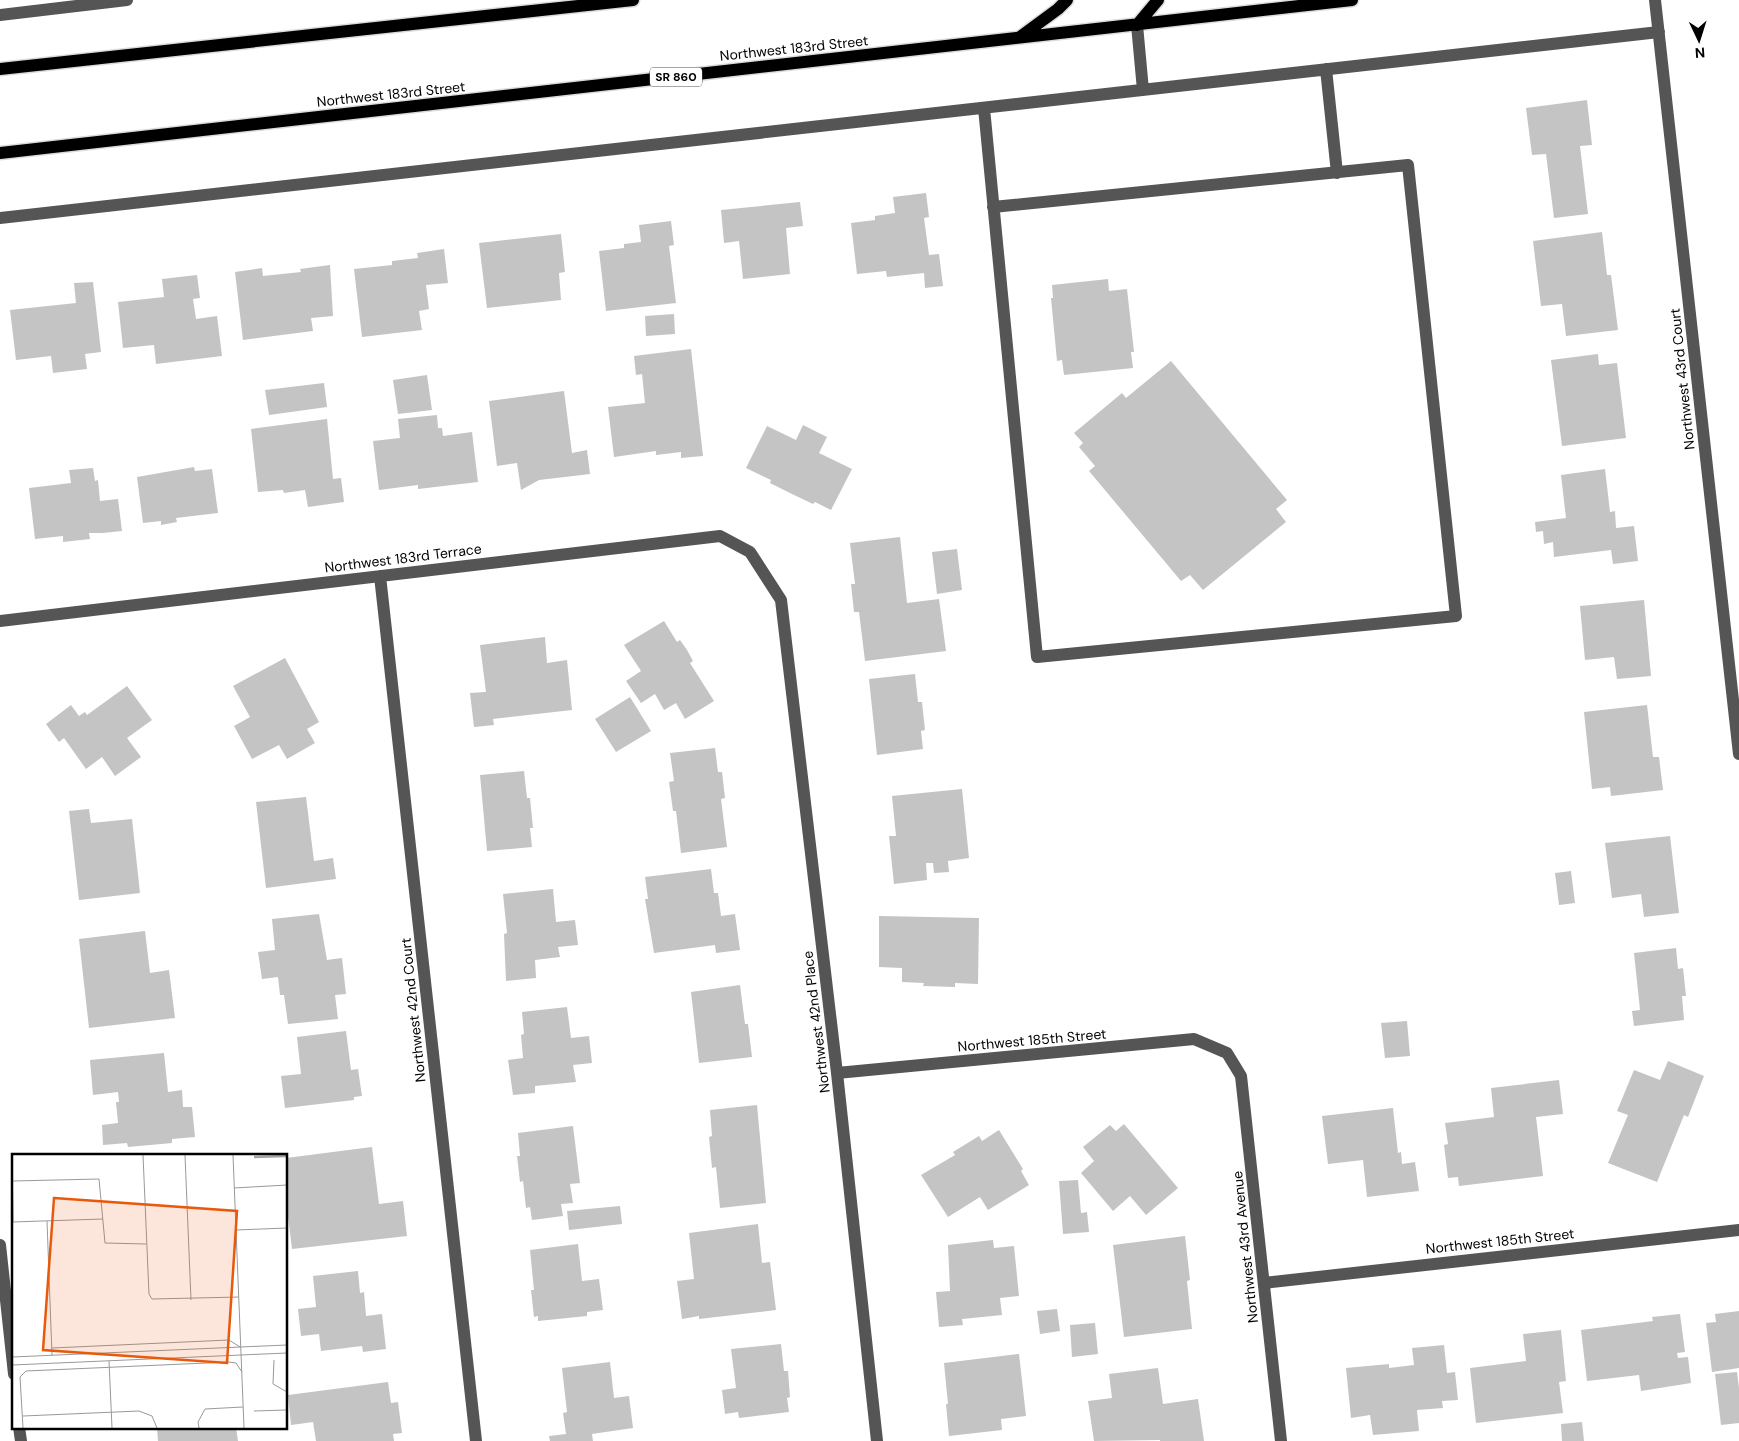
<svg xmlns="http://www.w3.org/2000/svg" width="1739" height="1441" font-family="'DM Sans',sans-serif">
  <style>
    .building { fill: #c4c4c4 }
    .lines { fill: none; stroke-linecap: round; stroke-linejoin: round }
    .major-casing { stroke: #dbdbdb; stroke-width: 15 }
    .minor { stroke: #555; stroke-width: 12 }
    .major { stroke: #000; stroke-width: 12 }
    .labels { text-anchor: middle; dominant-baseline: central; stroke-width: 4; stroke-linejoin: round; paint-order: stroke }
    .shield { fill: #fff; stroke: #4c4c4c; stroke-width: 1 }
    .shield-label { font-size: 12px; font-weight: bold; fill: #000 }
    .street-label { font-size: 14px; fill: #000; stroke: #fff }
    .inset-river { fill: none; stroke: #a3a3a3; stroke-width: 2.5 }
    .inset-road { fill: none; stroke: #999; stroke-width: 1 }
    .view { fill: #e8590c; fill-opacity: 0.15; stroke: #e8590c; stroke-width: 2.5 }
    .inset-edge { fill: none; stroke: #000; stroke-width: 2.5 }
  </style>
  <rect width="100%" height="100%" fill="#fff"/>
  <path class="building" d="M1587 100 1592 145 1580 146 1588 214 1554 218 1546 154 1532 155 1526 108Z
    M926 193 929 217 924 218 929 255 939 254 943 286 925 288 924 273 887 277 886 271 857 274 851 223 875 220V216L895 213 893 197Z
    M800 202 803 226 786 228 790 274 743 279 739 241 724 243 721 210Z
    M671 221 674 245 669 246 676 303 606 311 599 251 624 248V244L641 242 639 225Z
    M1602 232 1607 275H1611L1618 330 1566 336 1562 304 1541 306 1533 241Z
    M561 234 565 272 559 273 561 300 487 308 479 243Z
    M444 249 448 283 426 285 429 309 419 311 422 330 362 337 354 269 392 265V261L418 258 417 253Z
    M330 265 333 316 311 318 313 331 243 340 235 272 262 268 263 276 301 272 300 269Z
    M197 275 200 298 193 299 196 319 217 316 222 356 156 364 154 345 123 348 118 302 164 297 162 279Z
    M1108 279 1109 291 1127 289 1134 352H1131L1133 368 1064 375 1062 360 1057 361 1051 298H1053L1052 285Z
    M93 282 101 352 85 354 87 369 53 373 51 356 16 360 10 310 76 303 74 283Z
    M674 314 675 334 646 336 645 316Z
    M691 349 703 456 681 458V452L656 455V451L614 457 608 407 645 403 642 374 636 375 634 356Z
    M1598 354 1599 365 1617 363 1626 438 1562 446 1551 360Z
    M1171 361 1287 500 1276 509 1286 522 1203 590 1190 575 1181 581 1089 471 1095 466 1079 447 1083 443 1074 433 1122 393 1126 398Z
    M427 375 432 410 398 414 393 380Z
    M324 383 327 407 269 415 265 390Z
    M564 391 572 453 587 450 590 474 539 480 521 490 517 463 497 466 489 401Z
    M437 415 438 428H442L443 436 472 432 478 482 418 489V485L379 490 373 441 400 438 398 419Z
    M327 419 333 479 341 478 344 502 308 507 305 490 284 493 283 490 258 492 251 429Z
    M803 425 827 437 819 453 852 469 831 510 815 502 813 504 792 494 770 483 771 480 746 468 767 426 796 440Z
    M194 467 195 471 212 469 218 513 176 518 177 522 161 525V521L143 523 137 477Z
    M93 468 95 481 98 480 100 501 118 499 122 531 103 533H89L90 539 63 542V536L35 539 29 488 71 483 69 470Z
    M1605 469 1610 512 1615 511 1616 528 1634 526 1638 561 1613 564 1611 550 1554 557 1553 542 1544 544 1543 531 1536 532 1535 522 1566 518 1561 475Z
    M900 537 907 603 939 599 946 651 865 661 859 612H854L851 584H855L850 543Z
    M957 549 962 590 937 594 932 552Z
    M1644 600 1651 676 1617 679 1614 657 1585 660 1580 606Z
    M664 621 677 642 680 640 687 650 693 661 690 663 714 701 685 719 676 703 664 710 655 694 641 703 626 681 641 671 624 645Z
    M545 637 547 663 567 660 572 710 493 719 494 725 474 727 470 693 486 692 480 645Z
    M285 658 319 722 307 729 315 743 287 759 279 745 252 759 234 726 250 717 233 686Z
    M915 674 918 702H922L925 730 921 731 923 749 877 755 869 679Z
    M127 686 152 720 127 738 141 757 115 776 102 757 86 769 64 738 59 742 46 724 71 705 79 716 85 712 87 715Z
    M630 697 651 731 616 752 595 719Z
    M1647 705 1653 757H1659L1663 790 1611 796 1610 787 1592 789 1584 712Z
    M715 748 718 772H722L725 798 721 799 727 847 681 853 676 811H673L669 782 674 781 670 753Z
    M524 771 527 798H530L533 828H530L532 847 487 851 480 775Z
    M962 789 969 858 948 861 949 872 934 873 933 863H926L927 880 894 884 889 836H896L892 796Z
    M306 797 314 861 333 858 336 879 266 888 256 802Z
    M89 809 91 823 132 819 140 893 79 900 69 811Z
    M1670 836 1679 913 1644 917 1641 894 1612 898 1605 843Z
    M711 869 714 893H718L721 916 735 914 740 950 716 953 715 945 654 953 645 899H648L645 877Z
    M1571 871 1575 903 1559 905 1555 873Z
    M553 889 556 922 575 920 578 945 558 947 560 957 535 960 536 978 506 981 504 934 507 933 503 894Z
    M319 914 327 960 342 958 346 994 335 995 338 1019 288 1024 284 995H280L278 977 262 979 258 952 275 950 272 919Z
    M879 916 979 918 978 984 955 983V987L923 986 924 983 902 982V968L879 967Z
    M145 931 150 973 169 970 175 1018 89 1028 79 939Z
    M1676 948 1678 969 1683 968 1686 996H1682L1684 1020 1634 1026 1632 1011 1640 1010 1634 953Z
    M740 985 745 1024H748L752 1057 699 1063 691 992Z
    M567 1007 571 1038 589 1036 592 1063 573 1065 576 1082 535 1086V1093L513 1095 508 1060 523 1058 521 1035 524 1034 522 1012Z
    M1407 1021 1410 1056 1385 1058 1381 1023Z
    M346 1031 351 1070 358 1069 362 1096 354 1097V1100L285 1108 281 1076 301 1074 297 1037Z
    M164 1053 168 1092 182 1090 183 1107H192L195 1137 172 1139V1143L128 1147 127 1143 103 1145 102 1125 118 1123 116 1102H119L118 1092 93 1095 90 1060Z
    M1668 1061 1704 1076 1688 1117 1684 1115 1657 1182 1608 1163 1628 1115 1617 1111 1634 1070 1660 1080Z
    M1559 1080 1563 1114 1536 1117 1543 1176 1459 1186 1458 1177 1448 1178 1444 1145 1448 1144 1445 1123 1494 1117 1491 1088Z
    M757 1105 766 1203 720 1208 716 1167 712 1168 709 1137 712 1136 710 1110Z
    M1393 1108 1398 1153 1401 1152 1402 1164 1415 1162 1419 1191 1367 1197 1363 1160 1328 1164 1322 1116Z
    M1124 1124 1178 1188 1146 1215 1130 1196 1113 1211 1081 1173 1094 1161 1083 1147 1110 1125 1116 1131Z
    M573 1126 580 1183 570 1184 573 1203 561 1204 563 1216 532 1220 530 1207 526 1208 523 1181 520 1182 517 1156H520L518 1133Z
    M999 1130 1023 1169 1021 1171 1029 1185 988 1210 980 1197 948 1217 921 1175 955 1155 953 1152 979 1136 982 1141Z
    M372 1147 379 1204 403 1201 407 1236 292 1249 286 1201V1158Z
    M1078 1180 1081 1213 1087 1212 1089 1232 1063 1234 1059 1181Z
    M620 1206 622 1224 569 1230 567 1211Z
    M758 1224 762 1263 770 1262 776 1310 699 1319V1316L682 1319 677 1281 694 1279 689 1233Z
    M1185 1236 1190 1280 1187 1281 1192 1329 1124 1337 1113 1245Z
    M993 1240 994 1248 1014 1246 1019 1296 1000 1298 1002 1315 962 1319 963 1325 939 1327 936 1292 950 1291 948 1245Z
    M578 1244 582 1281 599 1279 603 1310 587 1312V1316L538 1321V1316L534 1317 531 1290H534L530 1250Z
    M358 1271 360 1293 364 1292 366 1316 382 1314 386 1349 363 1352 362 1346 321 1351 319 1334 301 1336 298 1309 316 1307 313 1276Z
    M1057 1309 1060 1331 1040 1334 1037 1311Z
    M1739 1311V1368L1712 1372 1706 1323 1716 1322 1715 1314Z
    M1680 1314 1685 1352 1677 1353 1678 1358 1688 1357 1691 1383 1641 1391 1639 1375 1587 1381 1581 1330 1653 1321 1652 1317Z
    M1095 1323 1098 1354 1072 1357 1070 1325Z
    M1561 1330 1566 1381 1559 1382 1563 1413 1476 1423 1470 1368 1526 1361 1523 1334Z
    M781 1344 784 1371H788L790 1397 787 1398 789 1412 739 1418 738 1412 725 1414 722 1390 736 1388 731 1349Z
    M1444 1345 1447 1373 1455 1372 1458 1400 1442 1401 1443 1408 1417 1410 1419 1431 1373 1435 1370 1415 1351 1418 1346 1368 1389 1364V1368L1414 1365 1412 1348Z
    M1019 1354 1026 1416 1001 1419 1002 1430 949 1436 946 1404H948L944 1363Z
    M610 1362 614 1398 629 1396 633 1428 592 1434 593 1441H550L549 1436 566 1434 563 1413 567 1412 562 1368Z
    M1158 1368 1163 1404 1198 1399 1204 1441H1160V1440L1094 1441 1088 1401 1112 1398 1109 1374Z
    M1737 1372 1739 1388V1423L1721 1425 1715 1374Z
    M388 1382 391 1403 398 1402 402 1433 393 1434 394 1441H316L313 1422 291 1425 288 1395Z
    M1582 1422 1584 1441H1562L1561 1424Z
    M157 1427H236L238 1441H158Z"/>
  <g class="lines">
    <defs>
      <path id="major" d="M1137 25 1158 0
        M1020 37 1058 9 1067 0
        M0 69 633 0
        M0 153 1352 0"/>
    </defs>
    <use href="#major" class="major-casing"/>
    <path class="minor" d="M1655 0 1739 754
      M0 15 127 0
      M1137 25 1143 90
      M1326 69 1337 173
      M984 108 1037 657 1456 616 1408 165 993 207
      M0 218 1659 32
      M380 576 476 1441
      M0 621 720 536 750 552 781 600 837 1073 877 1441
      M837 1073 1194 1039 1227 1053 1241 1076 1281 1441
      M0 1245 14 1374
      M1264 1283 1739 1230
      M19 1427 21 1441"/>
    <use href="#major" class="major"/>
  </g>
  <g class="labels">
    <rect class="shield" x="650" y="67.5" width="52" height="19" rx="4"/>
    <g class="shield-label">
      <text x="676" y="77">SR 860</text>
    </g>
    <g class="street-label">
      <text transform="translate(794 48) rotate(-6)">Northwest 183rd Street</text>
      <text transform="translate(391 94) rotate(-6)">Northwest 183rd Street</text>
      <text transform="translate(1682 379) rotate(-96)">Northwest 43rd Court</text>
      <text transform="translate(403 558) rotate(-7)">Northwest 183rd Terrace</text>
      <text transform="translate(413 1010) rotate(-96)">Northwest 42nd Court</text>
      <text transform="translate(816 1022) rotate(-97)">Northwest 42nd Place</text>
      <text transform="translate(1032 1040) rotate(-5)">Northwest 185th Street</text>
      <text transform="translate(1500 1241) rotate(-6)">Northwest 185th Street</text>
      <text transform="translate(1245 1247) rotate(-96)">Northwest 43rd Avenue</text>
    </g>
  </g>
  <g transform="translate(12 1154)">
    <rect width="275" height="275" fill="#fff"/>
    <path class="inset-river" d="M242 3 275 2"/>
    <path class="inset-road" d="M0 1 1 68M131 1 137 140 140 145 227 143M173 1 179 146M221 1 232 274M1 27 87 25 93 89 134 90M222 34 275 31M35 67 40 201M0 68 91 65M224 76 275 74M40 194 217 186 228 193M0 203 275 191M262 206 261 230 275 238M97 207 100 274M0 211 275 199M242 257 274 256M11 262 127 257 140 262 145 274M11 274 8 223 14 217 217 208 224 209 230 218M187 274 186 268 193 255 231 253"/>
    <path class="view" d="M42 44 225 57 215 209 31 196Z"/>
    <rect width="275" height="275" class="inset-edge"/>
  </g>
  <g transform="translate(1699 40) rotate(176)" stroke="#ffffff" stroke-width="4" paint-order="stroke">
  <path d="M0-4L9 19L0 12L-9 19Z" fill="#000000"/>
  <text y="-8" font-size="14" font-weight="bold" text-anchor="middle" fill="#000000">N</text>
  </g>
</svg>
